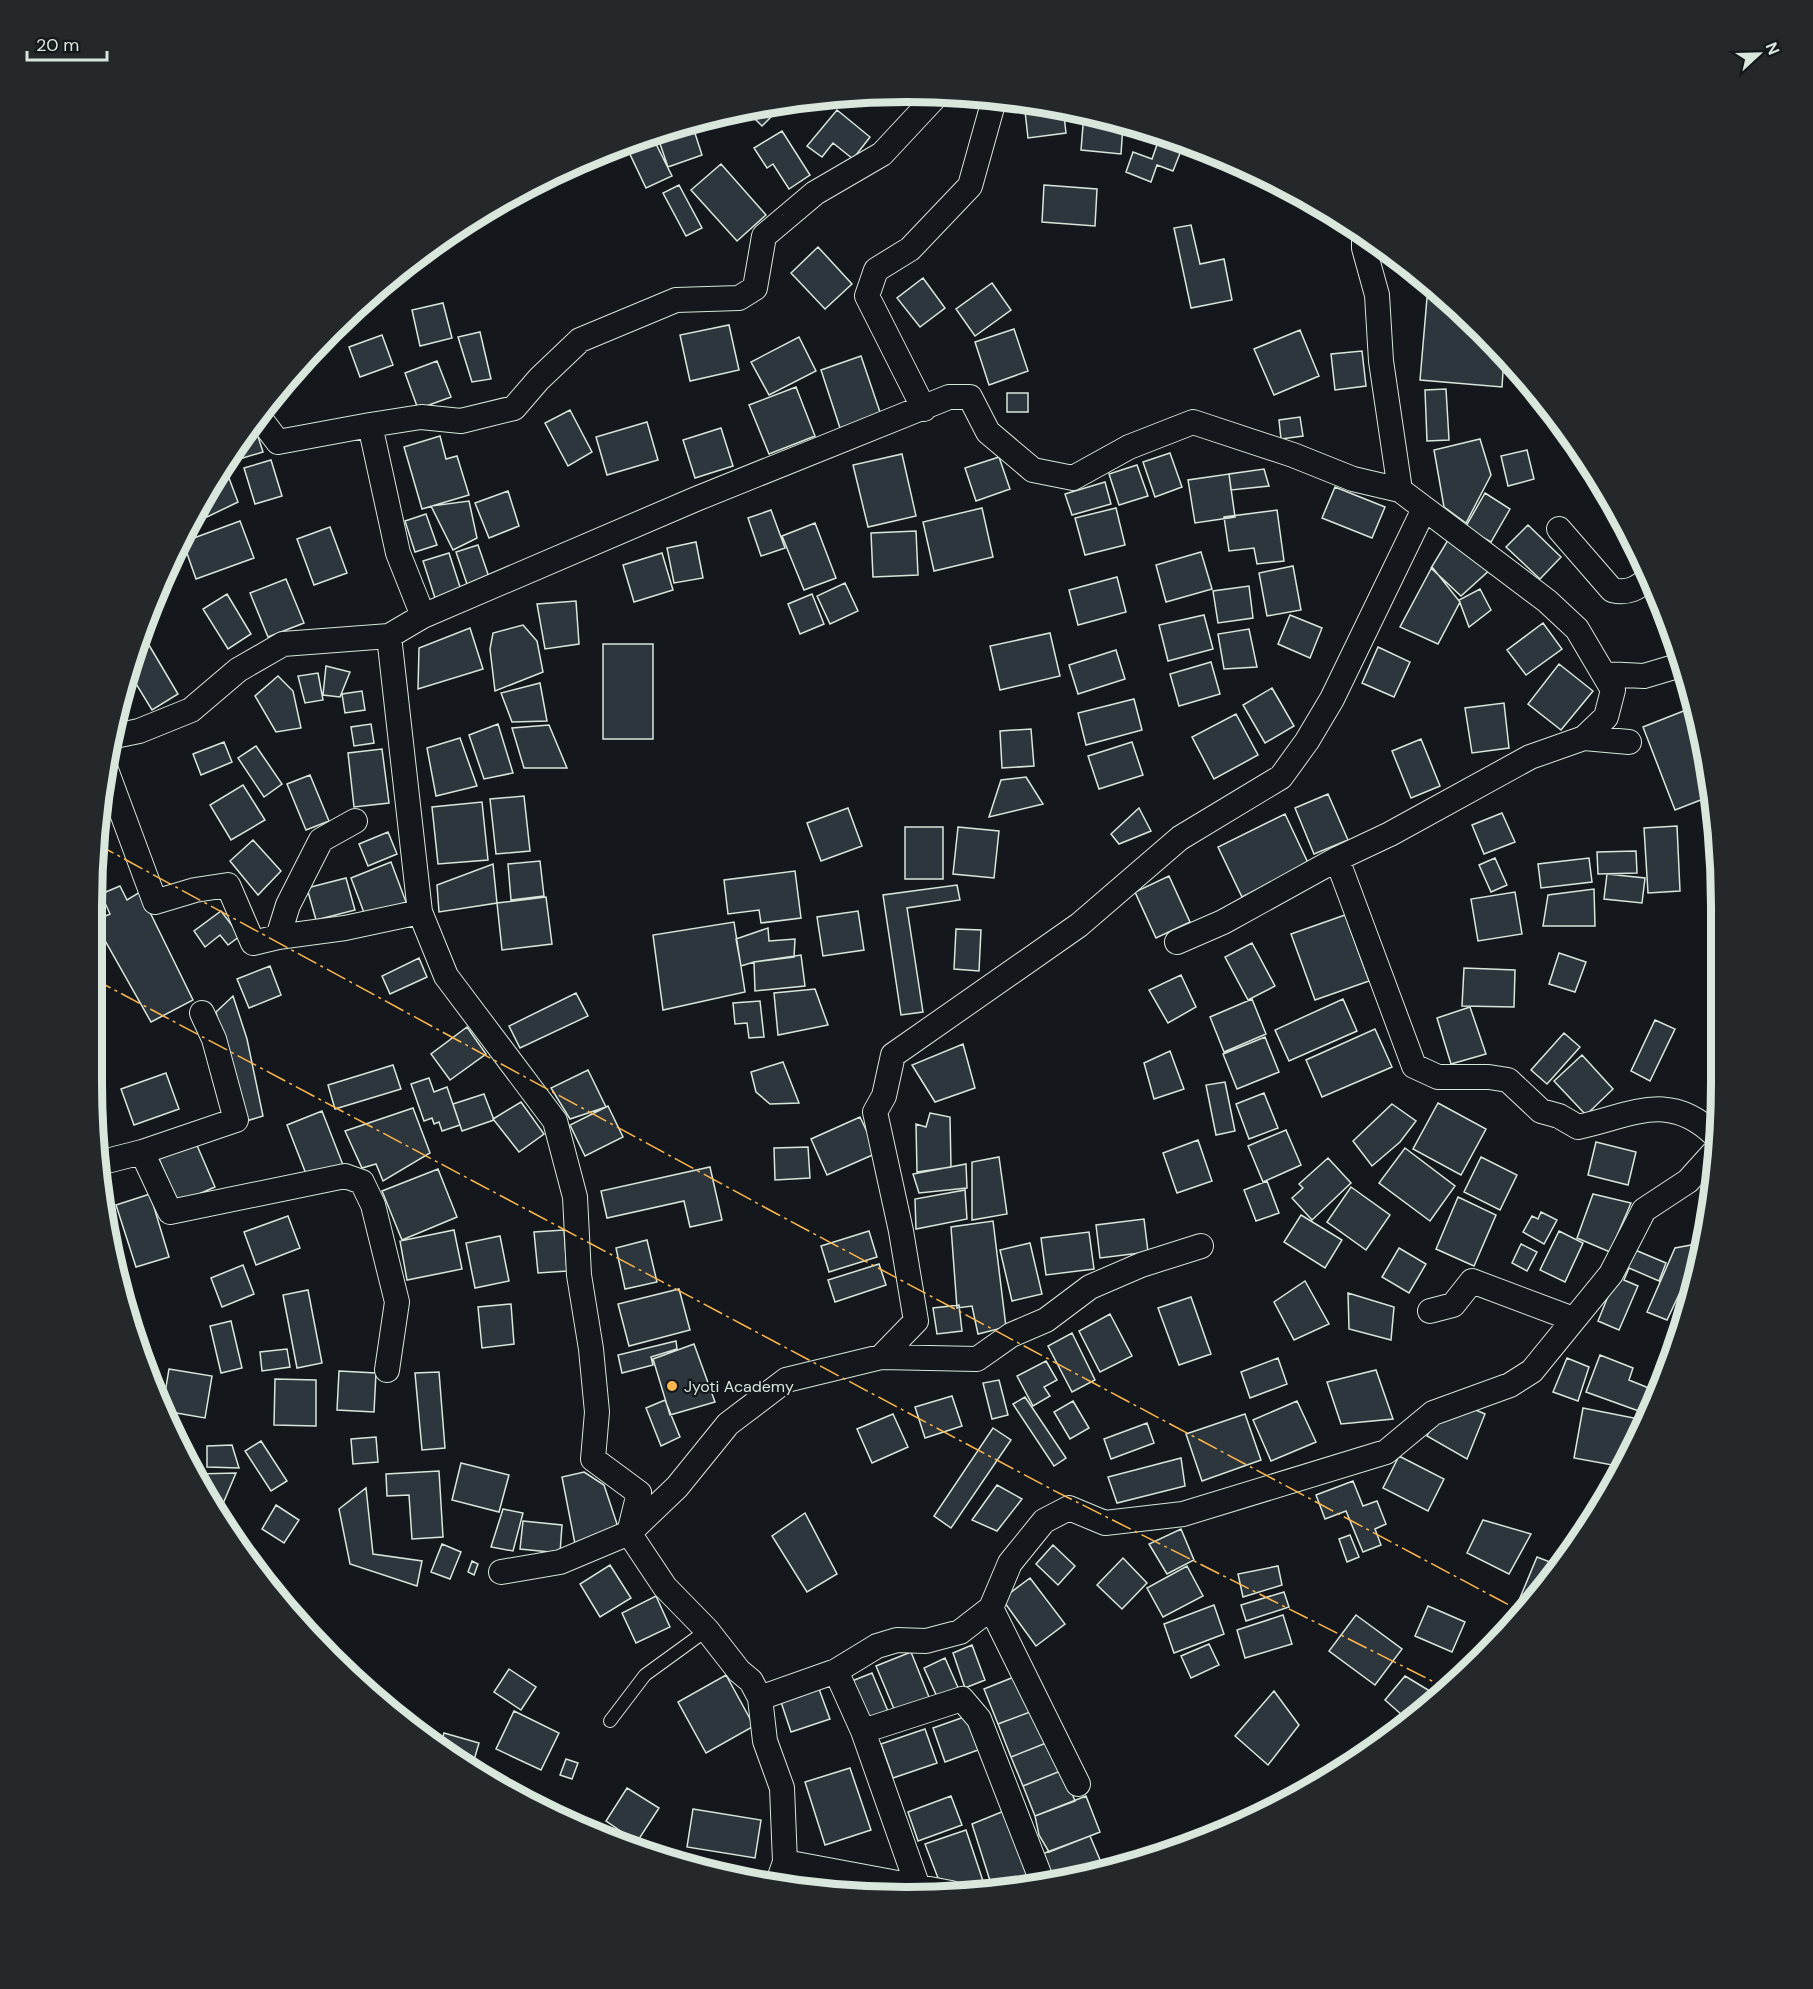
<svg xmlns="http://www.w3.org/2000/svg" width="1813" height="1989" font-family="'DM Sans',sans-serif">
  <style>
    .building { fill: #2c363c; stroke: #d8e6dc; stroke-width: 1.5 }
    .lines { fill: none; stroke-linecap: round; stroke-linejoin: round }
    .service-casing { stroke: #d8e6dc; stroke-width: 14 }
    .minor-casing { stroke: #d8e6dc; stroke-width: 26 }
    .service { stroke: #14181c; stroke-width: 12 }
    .minor { stroke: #14181c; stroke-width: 24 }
    .wall { stroke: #d8e6dc; stroke-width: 3 }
    .power { stroke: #ffb74d; stroke-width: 1.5; stroke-dasharray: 21 4.5 3 4.5; stroke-linecap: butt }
    .poi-dot { fill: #ffb74d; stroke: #14181c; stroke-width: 2 }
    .labels { text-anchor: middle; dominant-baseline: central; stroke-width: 4.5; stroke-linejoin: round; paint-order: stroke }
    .poi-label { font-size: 16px; fill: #d8e6dc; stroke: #14181c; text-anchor: start }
    .rim { fill: none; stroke: #d8e6dc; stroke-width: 8 }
  </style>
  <rect width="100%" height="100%" fill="#14181c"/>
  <path class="building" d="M865 96 861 104 843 98Z
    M811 101 805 111 791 103Z
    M778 104 781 107 762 126 744 108Z
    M1063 107 1066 133 1028 138 1025 111Z
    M837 110 870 137 853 159 833 143 822 157 807 146Z
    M1084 113 1123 125 1121 154 1081 150Z
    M692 124 702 155 668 167 657 135Z
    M782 131 810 175 789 189 773 164 767 168 754 148Z
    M652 136 672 176 646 188 627 148Z
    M1160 136 1184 143 1173 171 1157 165 1151 182 1126 172 1133 152 1152 159Z
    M721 164 766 215 737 241 691 190Z
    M679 185 702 228 686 236 663 193Z
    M1044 185 1097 189 1095 226 1042 222Z
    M1191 225 1200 264 1224 259 1232 300 1191 308 1174 228Z
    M818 247 852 284 825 309 791 273Z
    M923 278 945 308 920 327 897 298Z
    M992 283 1011 310 975 336 956 309Z
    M1427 298 1445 299 1483 330 1504 356 1502 387 1420 380Z
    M443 303 452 338 420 346 412 310Z
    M729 325 739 370 690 381 680 335Z
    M1014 329 1028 371 989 385 975 342Z
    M1300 330 1319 376 1274 395 1254 349Z
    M480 332 491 379 472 382 458 337Z
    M382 335 393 365 360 377 349 347Z
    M799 337 816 371 769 395 751 362Z
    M1362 351 1366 386 1335 390 1331 354Z
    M861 356 881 415 840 428 821 370Z
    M437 361 451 397 418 409 405 373Z
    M796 387 815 436 769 454 749 405Z
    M1446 389 1449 440 1427 441 1425 390Z
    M1007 393H1028V412H1007Z
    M570 410 592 452 568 466 545 423Z
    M1300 417 1303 436 1281 439 1279 420Z
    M647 422 658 460 607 475 596 437Z
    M254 424 263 452 236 460 233 449Z
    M721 428 733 466 695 478 683 440Z
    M440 436 446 459 457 456 469 495 422 509 404 447Z
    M1480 439 1491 475 1466 523 1444 507 1434 450Z
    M1527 450 1534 479 1508 486 1501 456Z
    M1583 452 1605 492 1603 493 1577 457Z
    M1170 453 1182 487 1155 497 1143 462Z
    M902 454 916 516 868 527 853 465Z
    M999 457 1010 489 976 501 965 468Z
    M271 460 282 496 255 504 244 468Z
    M1137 465 1148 496 1119 505 1109 474Z
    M1264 469 1269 486 1231 490 1229 474Z
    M226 470 238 502 207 517 202 504 219 472Z
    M1229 474 1235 517 1195 523 1188 480Z
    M1105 482 1111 504 1072 515 1065 494Z
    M1335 487 1385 507 1372 538 1322 518Z
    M508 491 519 526 489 538 475 503Z
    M1485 493 1510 509 1491 542 1465 528Z
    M469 501 477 538 453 550 431 506Z
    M982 508 993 557 934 571 923 522Z
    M1116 508 1125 545 1085 555 1075 518Z
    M771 510 785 548 761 556 748 518Z
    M1277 510 1284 561 1257 564 1254 548 1229 551 1224 517Z
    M426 514 437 545 415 552 405 521Z
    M240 521 254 558 196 579 183 542Z
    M815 523 836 578 804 590 782 536Z
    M1528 525 1561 557 1540 579 1506 547Z
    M330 527 347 573 314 585 297 539Z
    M916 531 918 575 873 577 871 533Z
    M1448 540 1493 567 1461 596 1431 568Z
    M696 542 703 578 674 583 667 548Z
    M478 545 490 580 468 587 456 552Z
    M1201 552 1212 589 1166 602 1156 565Z
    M449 553 461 590 435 598 423 561Z
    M662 553 673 590 634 602 623 565Z
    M1293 566 1301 610 1267 616 1259 573Z
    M1432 567 1460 602 1438 644 1400 627Z
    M1117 577 1126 612 1078 625 1069 590Z
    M286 579 304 623 268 637 250 593Z
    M845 583 858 611 830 624 817 596Z
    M1249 586 1253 618 1218 623 1213 591Z
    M157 589 163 599 150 607 154 594Z
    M1480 589 1491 610 1469 627 1459 600Z
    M227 594 251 634 228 649 203 609Z
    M812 594 824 624 800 634 788 604Z
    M576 601 579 644 545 649 537 604Z
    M1204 615 1213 649 1168 661 1159 625Z
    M1290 615 1322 628 1310 658 1278 644Z
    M1543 623 1562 649 1526 675 1507 650Z
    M523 625 537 641 543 672 495 691 490 649 493 633Z
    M470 628 483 669 418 689 419 648Z
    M1249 629 1257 667 1224 669 1218 634Z
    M1050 633 1060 676 1000 690 990 646Z
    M146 640 178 694 152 710 130 674 138 645Z
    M603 644H653V739H603Z
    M1378 647 1410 662 1394 697 1362 683Z
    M1116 650 1125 679 1078 694 1069 665Z
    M1211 662 1220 694 1179 706 1170 674Z
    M1559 664 1593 691 1561 730 1528 704Z
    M326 666 350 672 340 697 323 695Z
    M318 673 323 700 305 703 298 676Z
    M278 676 293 691 301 728 276 732 255 696Z
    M540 683 547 721 512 722 501 693Z
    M1272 688 1294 726 1265 743 1243 705Z
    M362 691 365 710 345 713 342 694Z
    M1134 699 1142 730 1086 745 1078 713Z
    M1504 703 1509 748 1472 753 1465 708Z
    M1686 710 1708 765 1711 796 1675 810 1643 727Z
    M1236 714 1258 755 1214 779 1192 737Z
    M371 724 374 743 354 746 351 727Z
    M498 724 513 773 484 779 469 735Z
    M549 725 567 768H524L512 728Z
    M1031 729 1034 766 1002 768 1000 731Z
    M460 738 477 786 436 796 427 748Z
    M1421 739 1440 786 1411 798 1392 751Z
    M224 742 232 762 201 775 193 754Z
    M1132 742 1143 775 1099 789 1088 756Z
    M256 746 282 784 264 797 238 758Z
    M382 749 389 803 354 807 348 753Z
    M310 775 329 821 306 830 287 784Z
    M1026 777 1043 804 989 817 1001 780Z
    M243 785 265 820 231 840 210 805Z
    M102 786 111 797 101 810 99 808Z
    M1328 794 1348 840 1314 854 1295 808Z
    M524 796 530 851 496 854 490 799Z
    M482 802 488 860 438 864 432 807Z
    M848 808 862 846 821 861 807 823Z
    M1139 808 1151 831 1119 844 1111 834Z
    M1502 813 1515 842 1484 854 1472 825Z
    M1285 814 1309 865 1242 897 1218 847Z
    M1677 826 1680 891 1648 893 1644 828Z
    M905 827H943V879H905Z
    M958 827 999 831 994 878 953 874Z
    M388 832 397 854 368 866 359 844Z
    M253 840 281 871 258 895 230 861Z
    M1636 851 1637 873 1598 874 1597 852Z
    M1495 858 1507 885 1491 892 1479 865Z
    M1589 858 1592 882 1541 888 1538 864Z
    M540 861 544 896 511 900 508 864Z
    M391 862 406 902 366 918 351 878Z
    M493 864 497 903 439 912 437 885Z
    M795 871 801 918 761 923 759 910 728 914 724 880Z
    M1607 874 1645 878 1642 903 1604 899Z
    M1169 876 1190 922 1156 938 1135 892Z
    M346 878 355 910 316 920 307 888Z
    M957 885 960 900 907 908 923 1012 901 1015 883 895Z
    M120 886 127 900 140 892 193 1000 151 1022 94 921 110 914 101 894Z
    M1594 889 1595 926H1543L1548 895Z
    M1515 892 1522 934 1478 941 1471 899Z
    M93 894 99 910 93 913Z
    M546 897 552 944 502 950 497 903Z
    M221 911 240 936 228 945 220 935 205 947 194 931Z
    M858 911 864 950 823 956 817 917Z
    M1345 915 1369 981 1315 1000 1291 934Z
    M734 922 745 992 663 1010 653 935Z
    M768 928 769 941 795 939 794 957 754 962 741 966 736 939Z
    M956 929 981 930 979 971 954 969Z
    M1252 943 1275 986 1248 1000 1225 957Z
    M1559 953 1586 962 1575 992 1549 984Z
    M801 955 805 986 755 991 754 962Z
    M419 958 427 977 390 994 382 976Z
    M270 966 281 995 249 1008 237 979Z
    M1464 968 1515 970 1514 1007 1462 1006Z
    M1181 975 1196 1007 1168 1023 1149 990Z
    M815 989 828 1025 778 1035 774 993Z
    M576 993 588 1016 520 1048 509 1026Z
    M233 996 247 1039 263 1116 243 1122 216 1012Z
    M1252 999 1266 1034 1224 1052 1210 1017Z
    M1343 999 1357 1031 1289 1061 1275 1030Z
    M760 1001 764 1037 749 1038 747 1023 735 1024 733 1003Z
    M1470 1007 1486 1054 1451 1064 1437 1018Z
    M1655 1020 1675 1029 1650 1081 1631 1071Z
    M467 1027 486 1054 450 1080 431 1054Z
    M1375 1029 1392 1067 1322 1097 1306 1060Z
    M1564 1033 1580 1047 1547 1084 1531 1070Z
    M1265 1037 1279 1072 1237 1089 1223 1054Z
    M963 1044 975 1088 935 1102 912 1065Z
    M1170 1051 1184 1089 1154 1099 1144 1063Z
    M1582 1055 1613 1089 1586 1115 1554 1081Z
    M783 1062 799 1103 770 1104 756 1092 751 1072Z
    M393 1065 401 1089 335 1109 328 1085Z
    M588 1070 606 1107 570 1119 551 1088Z
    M166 1073 179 1109 134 1125 121 1089Z
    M429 1078 434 1092 447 1087 460 1125 442 1131 439 1122 434 1124 432 1118 424 1121 411 1084Z
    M1225 1082 1235 1131 1216 1135 1206 1085Z
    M1264 1093 1278 1128 1249 1139 1236 1104Z
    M484 1094 494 1120 462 1131 453 1104Z
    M521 1102 544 1134 519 1152 493 1119Z
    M1438 1103 1486 1129 1461 1175 1413 1149Z
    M1392 1104 1416 1121 1400 1142 1372 1166 1353 1141Z
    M608 1106 623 1137 585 1156 570 1125Z
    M413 1108 430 1153 383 1181 376 1164 362 1168 345 1131Z
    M322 1111 343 1165 308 1179 287 1125Z
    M930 1113 950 1117 951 1167 917 1172 916 1124 926 1127Z
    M860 1117 877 1153 827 1175 811 1139Z
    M1286 1130 1301 1165 1263 1182 1248 1146Z
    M1198 1140 1212 1181 1177 1193 1163 1153Z
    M1596 1142 1636 1152 1628 1185 1588 1175Z
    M196 1143 215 1187 178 1203 159 1159Z
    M808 1147 810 1178 775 1180 774 1148Z
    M1405 1148 1455 1186 1430 1221 1379 1183Z
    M999 1157 1007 1214 972 1220V1162Z
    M1481 1157 1517 1175 1500 1210 1464 1192Z
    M1328 1158 1351 1183 1312 1220 1292 1198 1303 1188 1299 1184Z
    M966 1164 967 1188 919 1193 913 1174Z
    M710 1167 722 1220 690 1227 684 1201 607 1218 601 1191Z
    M438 1169 457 1217 402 1240 382 1191Z
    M1267 1181 1279 1213 1256 1221 1244 1190Z
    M1351 1187 1390 1215 1366 1250 1327 1222Z
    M965 1190 967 1219 916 1229 915 1199Z
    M150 1194 169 1257 136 1267 116 1205Z
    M1593 1194 1631 1203 1610 1252 1577 1238Z
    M1458 1197 1496 1215 1474 1266 1436 1249Z
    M1541 1212 1557 1220 1544 1244 1523 1232 1532 1216 1538 1219Z
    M1301 1215 1342 1240 1325 1268 1284 1242Z
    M288 1216 300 1248 256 1265 244 1232Z
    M1144 1219 1148 1252 1100 1258 1096 1225Z
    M993 1221 1006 1327 978 1334 972 1306 957 1308 951 1227Z
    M454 1230 462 1269 407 1280 400 1241Z
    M564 1230 567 1271 538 1273 534 1232Z
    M869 1231 877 1257 829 1272 821 1246Z
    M1559 1231 1583 1243 1565 1282 1540 1270Z
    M1089 1232 1094 1269 1046 1275 1041 1238Z
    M500 1236 509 1281 475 1288 466 1243Z
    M647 1240 657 1282 625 1289 616 1248Z
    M1030 1243 1042 1294 1012 1301 1000 1250Z
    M1702 1243 1696 1268 1691 1269 1667 1320 1647 1312 1675 1248Z
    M1521 1244 1537 1252 1527 1271 1512 1263Z
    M1628 1247 1666 1263 1659 1281 1629 1268 1624 1280 1638 1286 1619 1330 1598 1321Z
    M1399 1248 1426 1264 1409 1293 1382 1277Z
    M879 1264 886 1285 835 1302 828 1280Z
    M243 1265 254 1294 222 1307 211 1278Z
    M1305 1281 1329 1324 1294 1340 1274 1302Z
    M679 1289 690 1330 629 1346 618 1304Z
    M308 1290 322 1363 297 1368 283 1295Z
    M1348 1293 1394 1307 1391 1340 1349 1329Z
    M1191 1297 1211 1354 1179 1365 1158 1308Z
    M511 1304 514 1344 482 1348 478 1307Z
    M959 1305 962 1331 937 1334 933 1308Z
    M1110 1314 1132 1356 1100 1372 1079 1331Z
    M231 1321 242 1368 221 1373 210 1326Z
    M1072 1333 1095 1380 1072 1392 1048 1346Z
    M676 1341 677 1349 651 1357 653 1365 622 1373 618 1355Z
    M694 1344 715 1402 670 1415 653 1359Z
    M287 1349 290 1367 262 1371 260 1352Z
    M1600 1355 1633 1368 1629 1380 1656 1391 1647 1414 1586 1392Z
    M1278 1358 1287 1384 1250 1398 1241 1372Z
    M1567 1358 1589 1367 1578 1401 1553 1392Z
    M1046 1361 1057 1380 1044 1387 1050 1396 1033 1406 1017 1376Z
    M169 1369 212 1376 205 1418 165 1411 163 1405Z
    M1376 1370 1393 1419 1341 1424 1327 1382Z
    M339 1371 376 1373 374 1412 337 1410Z
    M439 1372 445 1448 422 1450 415 1373Z
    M275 1379 316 1380V1426L274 1425Z
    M999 1380 1008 1415 992 1419 983 1383Z
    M952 1396 962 1426 925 1438 915 1407Z
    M1025 1397 1066 1458 1054 1466 1013 1404Z
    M665 1400 680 1437 661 1446 646 1408Z
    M1073 1401 1089 1428 1070 1439 1054 1412Z
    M1297 1401 1316 1442 1271 1461 1253 1420Z
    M1464 1405 1485 1414 1467 1459 1427 1436 1438 1415Z
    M1583 1408 1644 1420 1623 1467 1574 1458Z
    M893 1414 908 1447 872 1463 857 1429Z
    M1245 1414 1261 1460 1202 1481 1186 1434Z
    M1147 1423 1154 1443 1111 1459 1104 1439Z
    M993 1428 1011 1440 951 1528 934 1516Z
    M376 1437 378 1462 353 1464 351 1439Z
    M261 1441 287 1481 271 1491 245 1451Z
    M232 1445 239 1468 207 1467V1446Z
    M1399 1456 1444 1479 1428 1511 1383 1488Z
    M1181 1458 1185 1486 1117 1503 1108 1477Z
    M461 1463 509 1475 499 1512 452 1500Z
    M439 1471 443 1537 412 1539 409 1495 387 1496 386 1474Z
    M584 1472 604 1485 619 1530 575 1544 562 1477Z
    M236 1473 219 1513 196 1474Z
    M1353 1481 1363 1506 1377 1501 1386 1524 1375 1529 1381 1545 1363 1552 1346 1511 1325 1519 1316 1495Z
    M997 1485 1022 1499 997 1531 972 1520Z
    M366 1488 373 1554 422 1561 417 1586 350 1564 339 1509Z
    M276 1505 299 1520 284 1543 262 1529Z
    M503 1509 523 1513 513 1551 491 1547Z
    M805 1513 837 1574 807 1592 772 1536Z
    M1483 1520 1531 1534 1509 1574 1467 1553Z
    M523 1521 562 1525 560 1553 520 1549Z
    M1181 1529 1194 1560 1167 1574 1149 1544Z
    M1350 1535 1359 1557 1347 1562 1339 1539Z
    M442 1544 461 1552 450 1579 431 1572Z
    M1053 1545 1075 1566 1058 1585 1036 1564Z
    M246 1556 256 1559 254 1568Z
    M1537 1557 1558 1565 1527 1609 1517 1605Z
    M1123 1558 1147 1583 1122 1609 1097 1585Z
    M472 1561 478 1564 474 1575 468 1572Z
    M610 1565 631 1598 600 1617 580 1584Z
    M1187 1566 1203 1596 1163 1617 1147 1588Z
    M1278 1566 1282 1585 1243 1597 1238 1574Z
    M1030 1578 1065 1624 1036 1646 1002 1599Z
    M1284 1592 1289 1607 1246 1621 1241 1605Z
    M656 1596 670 1627 636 1643 622 1613Z
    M1214 1605 1224 1634 1174 1653 1164 1624Z
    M1428 1606 1465 1622 1452 1652 1415 1636Z
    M1283 1615 1292 1644 1245 1658 1237 1630Z
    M1356 1615 1402 1649 1375 1685 1329 1651Z
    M1209 1644 1219 1665 1191 1678 1181 1656Z
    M972 1645 985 1680 965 1688 953 1653Z
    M911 1652 931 1702 897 1716 876 1666Z
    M945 1658 960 1692 939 1701 924 1668Z
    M509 1669 536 1687 521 1710 494 1692Z
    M872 1673 890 1716 865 1727 847 1683Z
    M1024 1673 1038 1709 998 1724 984 1689Z
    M726 1675 754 1726 706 1753 678 1702Z
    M1405 1676 1438 1696 1410 1722 1385 1700Z
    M819 1689 830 1719 791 1732 781 1702Z
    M1274 1691 1299 1725 1268 1765 1235 1736Z
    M1038 1709 1051 1741 1011 1757 998 1724Z
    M514 1711 559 1733 541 1770 496 1749Z
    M967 1716 978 1750 945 1762 933 1728Z
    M925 1729 937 1763 893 1778 881 1744Z
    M444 1733 479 1743 472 1767 440 1747Z
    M1051 1741 1063 1770 1023 1786 1011 1757Z
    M566 1759 578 1763 572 1779 560 1775Z
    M850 1768 871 1830 825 1845 805 1782Z
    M1063 1770 1075 1801 1035 1816 1023 1786Z
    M627 1788 659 1808 637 1842 606 1821Z
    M951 1796 962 1825 918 1841 908 1812Z
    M1086 1796 1100 1832 1049 1852 1039 1835 1035 1816Z
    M693 1809 761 1820 755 1858 687 1847Z
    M1004 1811 1033 1885 992 1887 972 1824Z
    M966 1830 986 1890H978L938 1878 925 1844Z
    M1090 1836 1103 1867 1066 1882 1053 1883 1042 1854Z"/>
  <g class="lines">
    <defs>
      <path id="service" d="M610 1721 645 1675 707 1630"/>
      <path id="minor" d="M1364 233V248L1377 295 1381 361 1400 490
        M924 409 867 296 876 270 910 249 970 186 994 100
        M259 417 278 442 370 425 398 553 423 616
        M370 425 421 417 461 421 514 408 539 379 580 340 676 300 739 298 755 288 764 236 815 193 882 154 937 95
        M1559 529 1612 590C1629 594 1637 588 1650 578
        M389 636 420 912 446 976 555 1121 575 1197 579 1275 591 1349 597 1412 593 1459 639 1493 629 1533 665 1587 707 1630 739 1671 751 1681 760 1698 765 1741 782 1788 785 1862 777 1885
        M1605 674 1644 676 1681 665
        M110 737 139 731 191 710 238 670 283 644 389 636 423 616 696 499 949 397H970L988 432 1033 470 1073 478 1129 447 1193 422 1293 455 1353 479 1400 490 1547 601 1577 629 1613 690 1606 717 1584 738
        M105 767 155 902 195 890 228 885 253 943 278 937 288 905 321 840 355 821
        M1337 859 1414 1066 1438 1077H1489L1508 1080 1541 1111 1559 1116 1578 1127C1633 1115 1669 1090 1716 1136
        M278 937 345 928 420 912
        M1177 942 1223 922 1337 859 1390 834 1530 757 1584 738 1629 742
        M142 1152 236 1120 214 1039 202 1013
        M99 1163 142 1152 170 1212 345 1176 362 1182 373 1205 397 1302 387 1370
        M1430 1311 1453 1305 1472 1281 1573 1319
        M881 1357 977 1359 1011 1335 1046 1320 1090 1287 1141 1265 1201 1246
        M501 1572 560 1562 629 1533 677 1487 728 1424 786 1380 881 1357 916 1321 901 1231 875 1112 884 1096 893 1055 1079 925 1180 838 1281 777 1307 741 1332 699 1424 509
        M991 1608 1078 1784
        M836 1671 877 1646 897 1640 926 1641 960 1632 991 1608 1010 1563 1044 1521 1069 1508 1105 1523 1183 1514 1386 1452 1433 1413 1510 1385 1532 1371 1611 1274 1644 1210 1688 1181 1716 1150
        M760 1698 836 1671 863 1731
        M785 1862 951 1893
        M918 1887 863 1731 962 1699 979 1719 1043 1884"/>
    </defs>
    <use href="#service" class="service-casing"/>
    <use href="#minor" class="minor-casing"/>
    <use href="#service" class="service"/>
    <use href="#minor" class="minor"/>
    <path class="wall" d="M1682 1328 1675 1329 1688 1302"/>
    <path class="power" d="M95 843 777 1214 1524 1613
      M92 978 1053 1490 1446 1688"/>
  </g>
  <circle class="poi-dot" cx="672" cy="1386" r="6"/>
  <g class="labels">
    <g class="poi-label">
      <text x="684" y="1386">Jyoti Academy</text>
    </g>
  </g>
  <path d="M0 0H1813V1989H0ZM906 102H907A804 804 0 0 1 1711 906V1083A804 804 0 0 1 907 1887H906A804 804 0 0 1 102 1083V906A804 804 0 0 1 906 102Z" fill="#24282b" fill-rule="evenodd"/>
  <path class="rim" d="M906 102H907A804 804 0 0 1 1711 906V1083A804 804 0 0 1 907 1887H906A804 804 0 0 1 102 1083V906A804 804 0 0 1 906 102Z"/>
  <g transform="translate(1759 54) rotate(68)" stroke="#14181c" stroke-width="4.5" paint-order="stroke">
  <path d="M0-4.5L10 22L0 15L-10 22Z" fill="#d8e6dc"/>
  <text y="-9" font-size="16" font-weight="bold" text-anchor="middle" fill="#d8e6dc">N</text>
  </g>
  <path d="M27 51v9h80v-9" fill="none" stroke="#d8e6dc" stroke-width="3"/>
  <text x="36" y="51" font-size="18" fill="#d8e6dc" stroke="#14181c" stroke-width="4.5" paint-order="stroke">20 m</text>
</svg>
